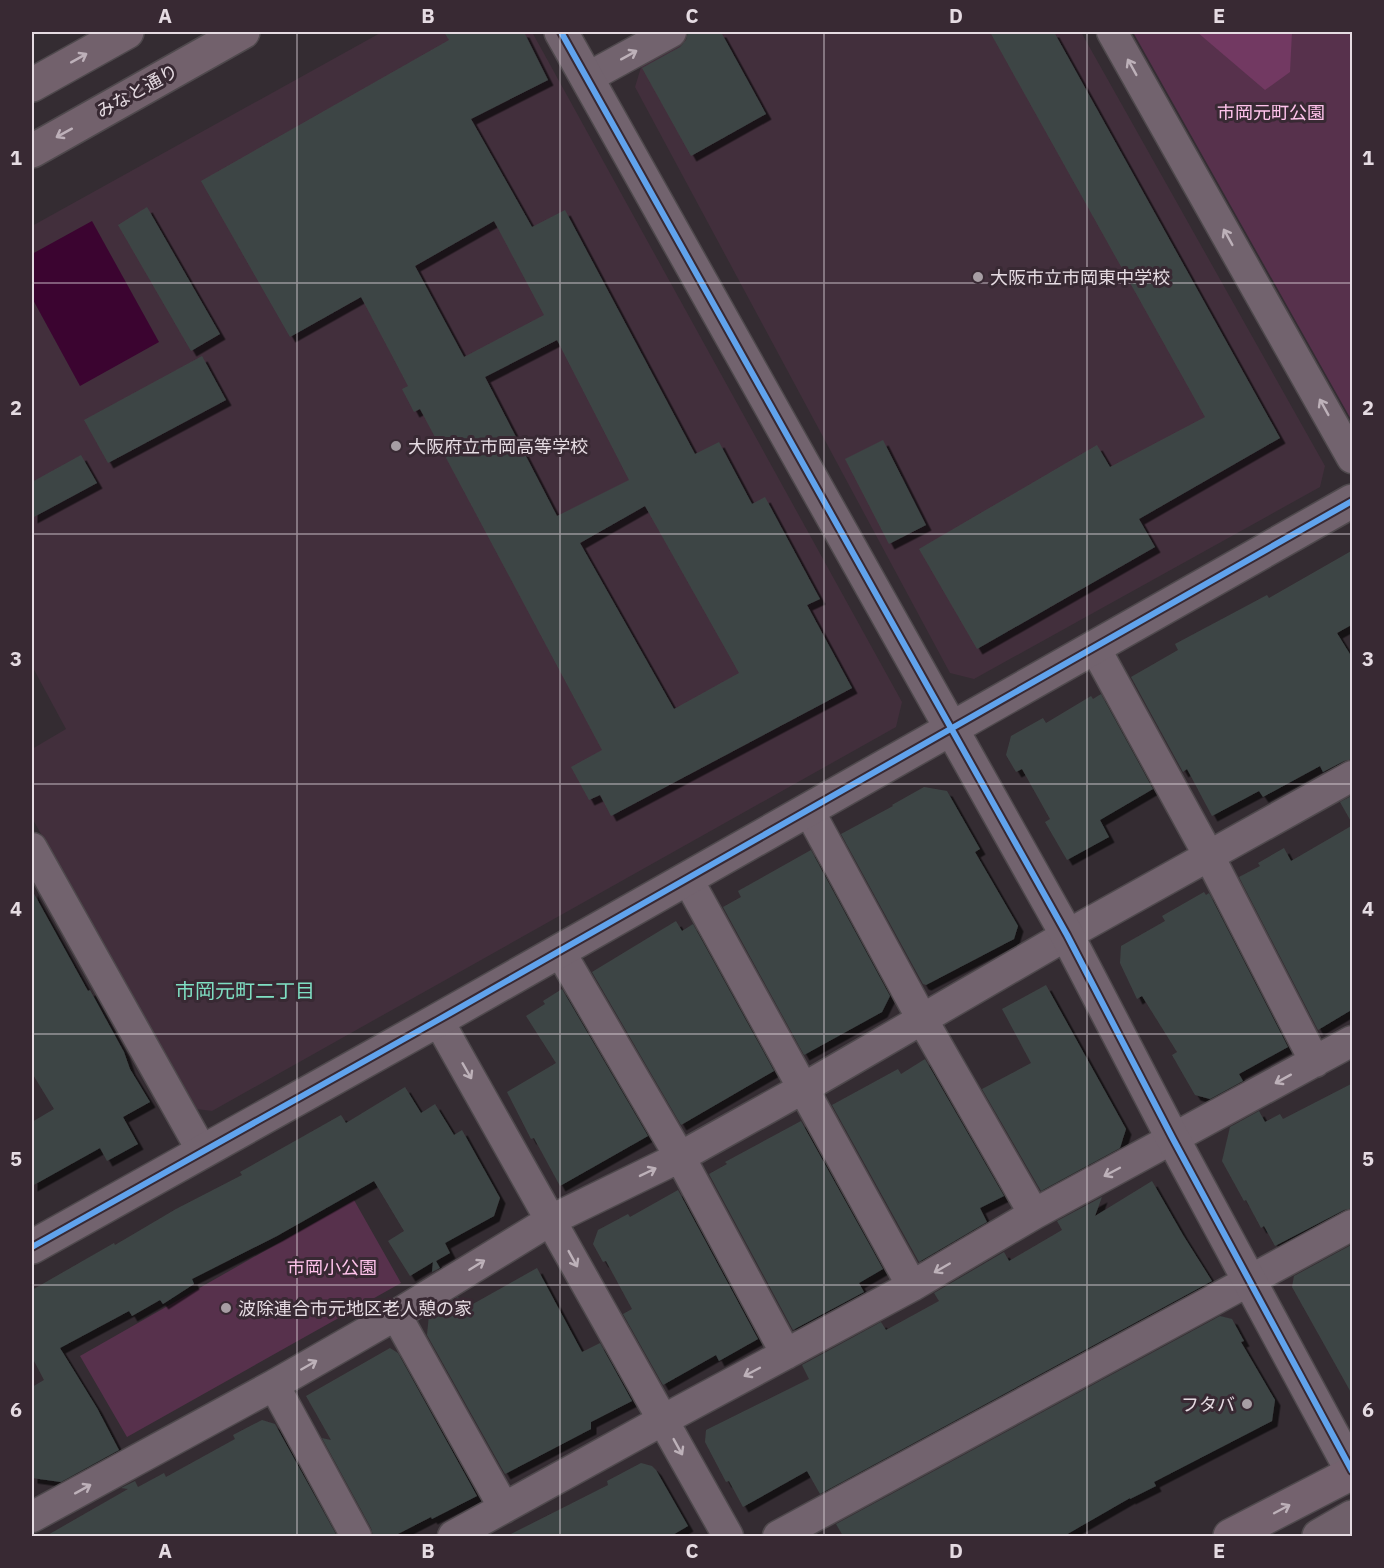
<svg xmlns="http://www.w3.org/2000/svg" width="1384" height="1568" font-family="'IBM Plex Sans','Noto Sans JP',sans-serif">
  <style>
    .built { fill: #422f3c }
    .green { fill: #57314c }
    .forest { fill: #723962 }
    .water { fill: #3b0430 }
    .building { fill: #3e4545; fill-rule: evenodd; filter: url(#shadow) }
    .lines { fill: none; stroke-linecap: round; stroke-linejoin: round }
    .minor-casing { stroke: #4f494d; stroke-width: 33 }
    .tertiary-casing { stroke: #4f494d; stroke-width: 36 }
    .primary-casing { stroke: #4f494d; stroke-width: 36 }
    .trunk-casing { stroke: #4f494d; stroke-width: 36 }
    .motorway-casing { stroke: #4f494d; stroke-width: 36 }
    .minor { stroke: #72636e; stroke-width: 30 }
    .tertiary { stroke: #72636e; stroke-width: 33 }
    .primary { stroke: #74626e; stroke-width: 33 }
    .trunk { stroke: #72616c; stroke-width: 33 }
    .motorway { stroke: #6f606a; stroke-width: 33 }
    .cycleway-casing { stroke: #382933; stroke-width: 10 }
    .cycleway { stroke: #60a3ed; stroke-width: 6 }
    .oneway { stroke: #bdb1b9 }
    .oneway2 { stroke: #bdb0b9 }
    .grid { fill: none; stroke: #e5dbe2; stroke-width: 1.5; stroke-opacity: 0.55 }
    .poi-dot { fill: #a79ea4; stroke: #382933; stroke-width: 2 }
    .labels { text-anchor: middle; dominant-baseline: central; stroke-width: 6; stroke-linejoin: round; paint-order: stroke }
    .street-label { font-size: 18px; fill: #e5dbe2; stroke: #382933 }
    .park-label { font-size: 18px; fill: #fec3eb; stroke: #382933 }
    .poi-label { font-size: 18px; fill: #e5dbe2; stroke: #382933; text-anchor: start }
    .neighbourhood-label { font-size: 20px; fill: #7fdfc3; stroke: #382933 }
    .neatline { fill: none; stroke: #e5dbe2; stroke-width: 2 }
    .grid-label { font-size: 20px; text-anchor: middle; font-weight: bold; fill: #e5dbe2 }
  </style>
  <defs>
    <filter id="shadow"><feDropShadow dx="5.5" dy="5.5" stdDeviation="0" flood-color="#0009"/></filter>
  </defs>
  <rect width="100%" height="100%" fill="#342c32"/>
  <path class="built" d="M382 32H532L902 702 896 727 212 1111 197 1109 32 818V749L66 729 32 666V226Z
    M701 32H1081L1325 466 1320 487 974 679 950 673 635 87 642 64Z"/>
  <path class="green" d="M1133 32H1352V421Z
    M354 1200 401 1283 127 1437 80 1356Z"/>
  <path class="forest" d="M1197 32H1292L1290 72 1265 90Z"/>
  <path class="water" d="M92 221 159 342 80 386 32 298V254Z"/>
  <path class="building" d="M444 32H524L548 80 471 119 532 227 565 210 695 454 719 442 752 504 765 497 820 599 807 605 852 688 611 816 600 795 589 800 571 767 602 750 420 409 414 412 402 389 408 386 361 297 290 337 201 181 449 40ZM494 221 544 315 464 357 415 266ZM557 340 629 480 557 516 485 377ZM645 506 739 673 674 709 580 543Z
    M688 32H721L766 114 691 156 642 68 680 47 686 40Z
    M990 32H1054L1280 438 1139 519 1155 547 977 649 919 549 1097 445 1110 467 1205 417Z
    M147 207 220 334 191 351 118 225Z
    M202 356 226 400 108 463 84 420Z
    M883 440 926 525 889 544 845 459Z
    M81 455 97 483 32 518V482Z
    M1353 550V624L1337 633 1353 659V759L1344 761 1323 772 1320 766 1263 797 1259 791 1212 816 1187 769 1183 772 1131 677 1178 650 1175 644 1267 595 1269 598Z
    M1101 694 1153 789 1100 820 1109 837 1067 860 1045 822 1050 819 1022 769 1016 772 1006 755 1011 736 1043 718 1046 723 1091 696 1093 699Z
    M924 787 947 791 980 849 975 852 1018 926 1014 939 926 985 923 984 841 834 893 806 892 805Z
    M1353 795V825L1340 802Z
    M1353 825V1009L1318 1030 1239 877 1260 866 1258 863 1284 848 1291 861Z
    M811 850 890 996 882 1012 804 1055 723 907 741 897 738 891Z
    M32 890 88 991 90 990 124 1052 130 1069 150 1102 123 1117 138 1144 107 1161 100 1148 32 1186V1122L54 1109 32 1073Z
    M1204 892 1206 895 1209 893 1288 1047 1239 1074 1243 1081 1210 1099 1195 1095 1172 1055 1177 1052 1142 996 1137 999 1120 963 1121 946 1165 921 1162 916Z
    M676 921 682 931 693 924 774 1071 681 1125 592 972Z
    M1046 985 1126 1129 1120 1148 1041 1191 982 1089 1031 1063 1002 1009Z
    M562 989 648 1136 560 1186 534 1138 531 1139 507 1092 556 1063 526 1016 545 1004 543 1001Z
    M925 1059 1004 1196 980 1208 987 1222 919 1262 832 1105 898 1069 901 1074Z
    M1353 1083V1208L1344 1210 1275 1246 1264 1226 1261 1228 1246 1200 1244 1201 1222 1161 1230 1127 1259 1111 1265 1122 1280 1114 1283 1119Z
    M405 1087 421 1113 435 1104 454 1135 462 1130 500 1198 494 1216 445 1243 450 1253 436 1261 440 1268 432 1272 433 1262 410 1276 388 1241 404 1231 374 1181 277 1236 192 1279 194 1284 163 1304 160 1300 132 1316 129 1311 60 1348 97 1408 119 1450 61 1482 32 1478V1387L44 1380 34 1361 32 1362V1290L114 1243 115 1245 176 1209 242 1175 240 1172 341 1115 346 1123Z
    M801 1121 883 1269 859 1283 864 1292 793 1330 709 1174 727 1164 725 1162Z
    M1152 1181 1183 1235 1212 1281 820 1494 807 1471 743 1507 729 1481 726 1482 705 1442 706 1430 809 1379 802 1365 881 1322 886 1330 939 1301 934 1293 1004 1252 1009 1261 1062 1230 1057 1221 1102 1197 1095 1216Z
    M678 1190 758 1339 719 1361 716 1355 663 1385 623 1314 632 1309 606 1261 603 1262 593 1244 598 1230 628 1214 630 1217Z
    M1353 1244V1396L1292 1287 1294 1276Z
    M537 1268 582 1352 600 1343 632 1401 591 1422V1429L505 1474 427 1335 429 1315 458 1297 464 1309Z
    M1220 1316 1232 1319 1244 1341 1241 1342 1275 1400 1272 1421 1154 1482 1156 1486 1130 1499V1498L1064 1536H843L836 1524Z
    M390 1348 398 1353 477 1496 432 1519 431 1517 394 1536H373L371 1528 322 1438 331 1440 306 1396Z
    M262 1420 275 1424 337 1536H46L128 1489 121 1488 135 1481 138 1487 164 1473 166 1477 235 1439 233 1435Z
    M641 1463 652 1466 656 1470 688 1526 671 1536H507L608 1485 607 1481Z"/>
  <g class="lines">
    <defs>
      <path id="minor" d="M1112 32 1352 458
        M587 78 671 32
        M1095 648 1209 856 1315 1062
        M808 809 922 1019 1034 1214
        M32 848 202 1151
        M687 878 912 1286
        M559 950 680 1157 786 1354
        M438 1020 728 1536
        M396 1315 504 1508
        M274 1385 356 1536
        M32 1517 274 1385 396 1315 551 1220 680 1157 802 1089 1067 935 1352 776
        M453 1536 663 1420 912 1286 1034 1214 1352 1041
        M778 1536 1352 1225"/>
      <path id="tertiary" d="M561 32 1067 935 1173 1139 1352 1471
        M32 1247 438 1020 1352 501"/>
      <path id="primary" d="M1230 1536 1352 1473"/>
      <path id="trunk" d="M32 85 127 32
        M32 151 243 32"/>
      <path id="motorway" d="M1319 1536 1352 1517"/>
    </defs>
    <use href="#minor" class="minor-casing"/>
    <use href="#tertiary" class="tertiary-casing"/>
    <use href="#primary" class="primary-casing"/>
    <use href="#trunk" class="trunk-casing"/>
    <use href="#motorway" class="motorway-casing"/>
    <use href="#minor" class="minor"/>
    <use href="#tertiary" class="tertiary"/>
    <use href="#primary" class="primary"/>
    <use href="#trunk" class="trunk"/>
    <use href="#motorway" class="motorway"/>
    <defs>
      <path id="cycleway" d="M561 32 1067 935 1173 1139 1352 1471
        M32 1247 438 1020 1352 501"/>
    </defs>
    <use href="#cycleway" class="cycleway-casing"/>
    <use href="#cycleway" class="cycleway"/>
  </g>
  <defs><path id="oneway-shaft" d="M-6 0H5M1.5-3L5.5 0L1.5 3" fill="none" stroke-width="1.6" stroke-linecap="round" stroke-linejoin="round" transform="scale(1.5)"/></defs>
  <g class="oneway">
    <use href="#oneway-shaft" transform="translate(629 55) rotate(-29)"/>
    <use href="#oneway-shaft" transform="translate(1132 67) rotate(-119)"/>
    <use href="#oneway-shaft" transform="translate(1228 237) rotate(-119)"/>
    <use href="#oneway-shaft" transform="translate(1324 407) rotate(-119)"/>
    <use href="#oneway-shaft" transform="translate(467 1071) rotate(60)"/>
    <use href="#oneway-shaft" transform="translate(1283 1079) rotate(151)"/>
    <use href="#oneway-shaft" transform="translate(648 1172) rotate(-26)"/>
    <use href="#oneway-shaft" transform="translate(1112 1172) rotate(152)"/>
    <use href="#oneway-shaft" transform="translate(573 1259) rotate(61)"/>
    <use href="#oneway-shaft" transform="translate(477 1265) rotate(-32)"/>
    <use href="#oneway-shaft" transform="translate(942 1268) rotate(150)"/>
    <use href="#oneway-shaft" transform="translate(309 1365) rotate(-30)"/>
    <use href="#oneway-shaft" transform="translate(752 1372) rotate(152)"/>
    <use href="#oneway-shaft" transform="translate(678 1447) rotate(61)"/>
    <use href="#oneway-shaft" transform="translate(83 1489) rotate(-29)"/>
    <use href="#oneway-shaft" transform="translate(1282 1509) rotate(-28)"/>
  </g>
  <g class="oneway2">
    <use href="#oneway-shaft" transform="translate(79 58) rotate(-29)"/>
    <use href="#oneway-shaft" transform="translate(64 133) rotate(151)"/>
  </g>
  <path class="grid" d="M297 32V1536M560 32V1536M824 32V1536M1087 32V1536M32 283H1352M32 534H1352M32 784H1352M32 1034H1352M32 1285H1352"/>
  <g class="poi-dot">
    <circle cx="978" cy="277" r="6"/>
    <circle cx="396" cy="446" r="6"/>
    <circle cx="226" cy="1308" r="6"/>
    <circle cx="1247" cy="1404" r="6"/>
  </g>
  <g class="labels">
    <g class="street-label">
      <text transform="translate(137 91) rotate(-29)">みなと通り</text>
    </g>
    <g class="park-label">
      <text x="1271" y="112">市岡元町公園</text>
      <text x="332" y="1267">市岡小公園</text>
    </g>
    <g class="poi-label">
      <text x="990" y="277">大阪市立市岡東中学校</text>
      <text x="408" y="446">大阪府立市岡高等学校</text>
      <text x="238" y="1308">波除連合市元地区老人憩の家</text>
      <text x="1235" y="1404" text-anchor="end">フタバ</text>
    </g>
    <g class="neighbourhood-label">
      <text x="245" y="990">市岡元町二丁目</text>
    </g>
  </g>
  <rect width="1384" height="1568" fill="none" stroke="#382933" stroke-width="66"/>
  <rect x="33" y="33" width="1318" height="1502" class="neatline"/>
  <g class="grid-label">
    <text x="165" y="23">A</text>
    <text x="428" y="23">B</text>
    <text x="692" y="23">C</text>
    <text x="956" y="23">D</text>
    <text x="1219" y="23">E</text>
    <text x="16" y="165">1</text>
    <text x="1368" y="165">1</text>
    <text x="16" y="415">2</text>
    <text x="1368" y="415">2</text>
    <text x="16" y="666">3</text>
    <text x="1368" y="666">3</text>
    <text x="16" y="916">4</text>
    <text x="1368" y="916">4</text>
    <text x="16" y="1166">5</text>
    <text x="1368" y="1166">5</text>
    <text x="16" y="1417">6</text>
    <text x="1368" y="1417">6</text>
    <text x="165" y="1558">A</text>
    <text x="428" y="1558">B</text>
    <text x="692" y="1558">C</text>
    <text x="956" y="1558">D</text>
    <text x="1219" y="1558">E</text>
  </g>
</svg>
